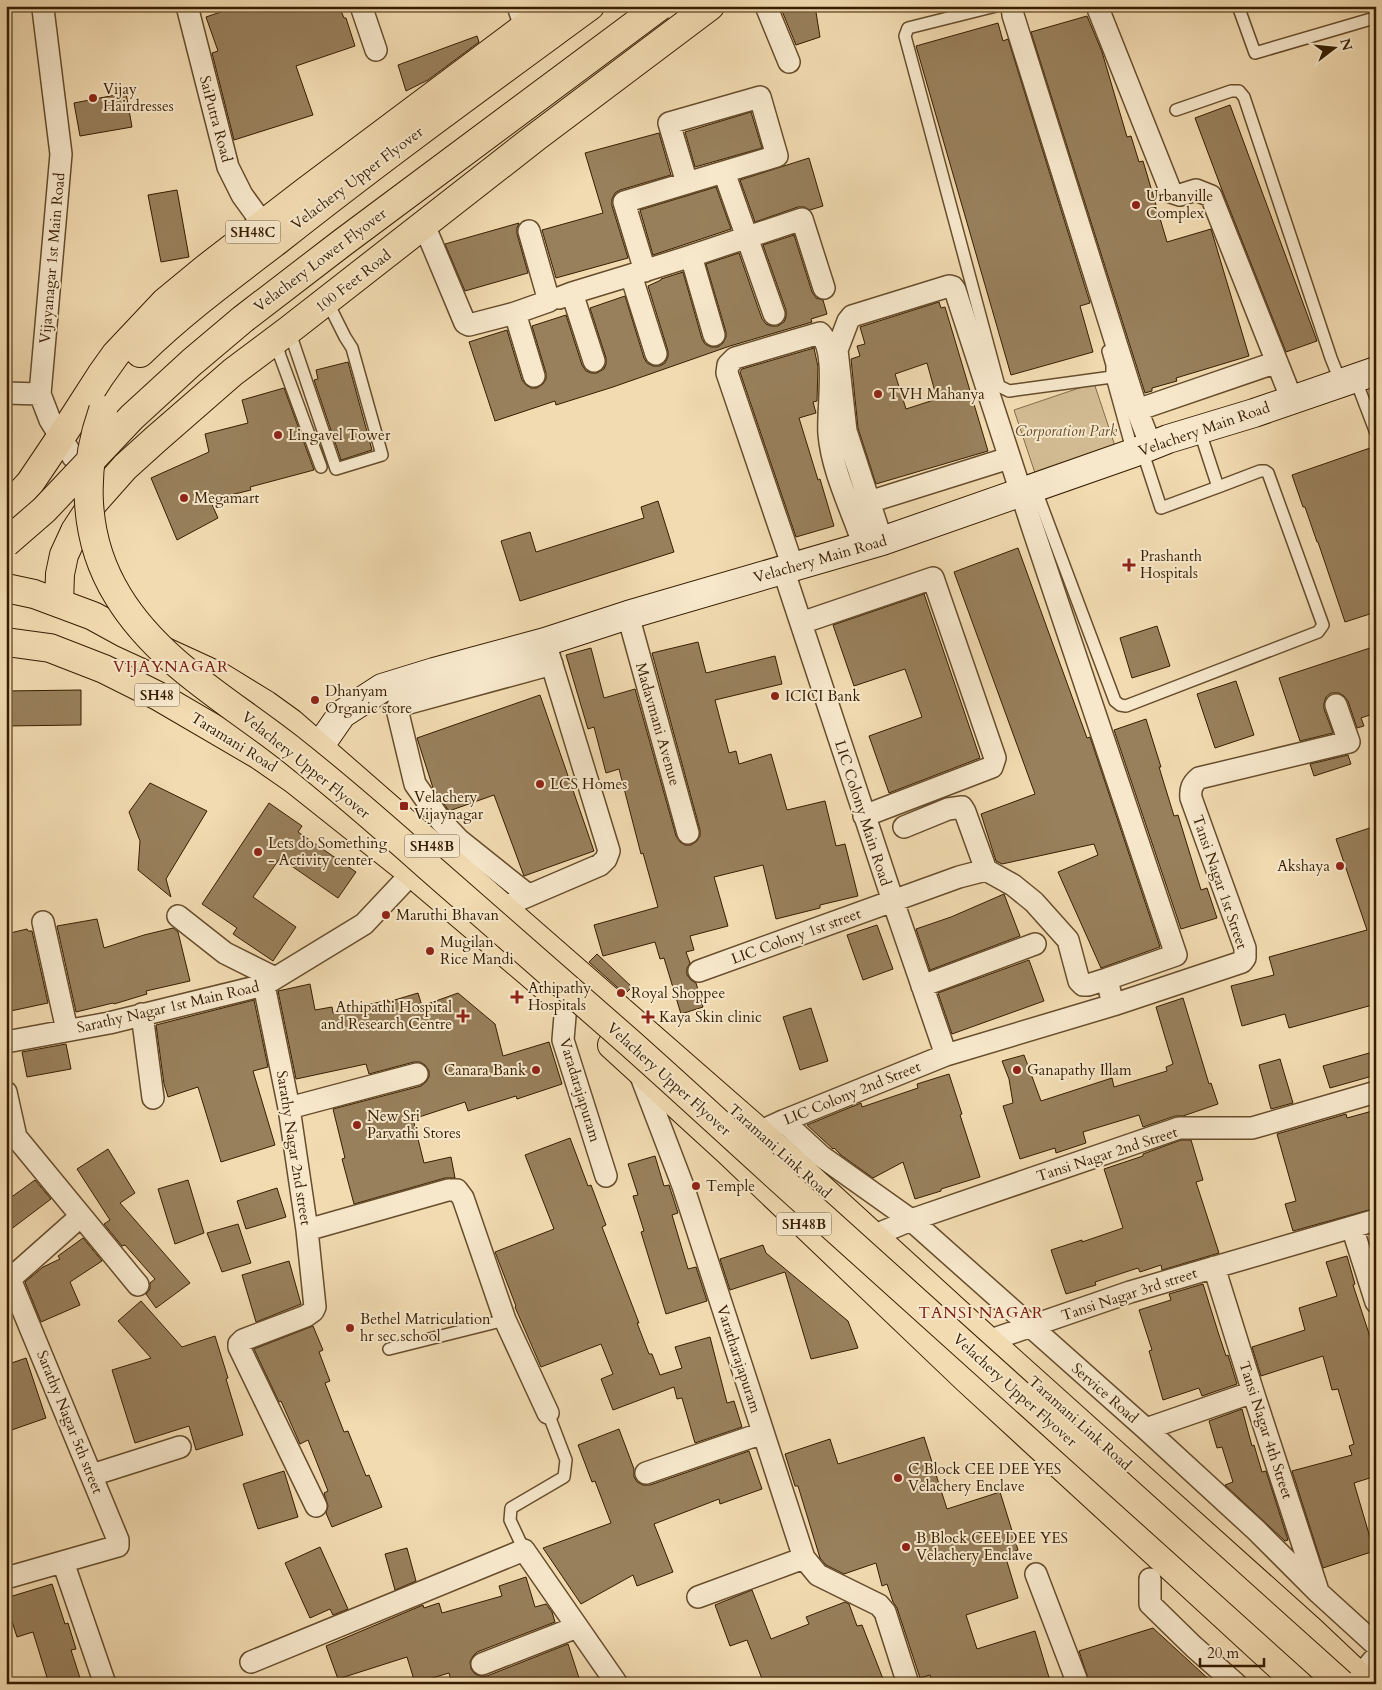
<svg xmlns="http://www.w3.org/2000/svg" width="1382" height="1690" font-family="Cardo,serif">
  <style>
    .green { fill: #d2bb93; stroke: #846c4a }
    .building { fill: #98805c; stroke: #371e00; fill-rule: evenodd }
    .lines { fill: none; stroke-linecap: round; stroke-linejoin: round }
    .service-casing { stroke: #664d2c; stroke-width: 14 }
    .minor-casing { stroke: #664d2c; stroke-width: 24 }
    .secondary-casing { stroke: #371e00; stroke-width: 30 }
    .primary-casing { stroke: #371e00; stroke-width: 30 }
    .service { stroke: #f7e8cc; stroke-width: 11 }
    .minor { stroke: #f7e8cc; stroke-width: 21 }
    .secondary { stroke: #f7e8cc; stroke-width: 28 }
    .primary { stroke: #f2dbb1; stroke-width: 28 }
    .primary-bridge-casing { stroke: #371e00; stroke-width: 30; stroke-linecap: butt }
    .primary-bridge { stroke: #f2dbb1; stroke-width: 28 }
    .poi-dot { fill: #8f2418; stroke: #f7e8cc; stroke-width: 2 }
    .labels { text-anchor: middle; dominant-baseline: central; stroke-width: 4; stroke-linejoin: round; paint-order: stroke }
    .shield { fill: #f7e8cc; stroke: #715b3d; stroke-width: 1 }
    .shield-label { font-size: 14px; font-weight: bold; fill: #371e00 }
    .poi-label { font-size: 15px; fill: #371e00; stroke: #f7e8cc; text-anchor: start }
    .street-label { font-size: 15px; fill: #371e00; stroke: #f7e8cc }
    .park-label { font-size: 15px; font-style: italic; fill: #664d2c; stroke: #f7e8cc }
    .neighbourhood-label { font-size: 16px; letter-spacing: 1px; fill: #7a1f14; stroke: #f7e8cc }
  </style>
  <rect width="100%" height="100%" fill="#f2dbb1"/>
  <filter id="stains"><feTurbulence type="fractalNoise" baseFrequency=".004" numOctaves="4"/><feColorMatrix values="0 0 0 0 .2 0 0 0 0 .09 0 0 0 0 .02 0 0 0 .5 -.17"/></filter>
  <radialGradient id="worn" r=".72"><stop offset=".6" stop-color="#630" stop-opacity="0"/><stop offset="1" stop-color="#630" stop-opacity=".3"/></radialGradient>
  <path class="green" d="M1094 383 1117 452 1037 479 1014 410Z"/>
  <path class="building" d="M238 6H339L344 18H346L355 46 296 66 313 115 234 140 212 53 218 51 206 17Z
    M780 6H815L820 37 796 45Z
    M1087 16 1102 52 1127 137 1131 136 1139 162 1143 161 1167 242 1211 229 1249 356 1176 378 1177 381 1152 388V391L1145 393 1031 32Z
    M998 23 1003 41 1008 39 1090 303 1080 306 1093 352 1011 375 916 46Z
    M477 36 479 42 428 80 406 91 398 65Z
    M126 93 132 127 80 136 74 103Z
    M1230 105 1317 341 1286 352 1222 190 1195 118Z
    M751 112 762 148 695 167 685 132Z
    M659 133 671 175 620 190 615 193 612 199V206L628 258 556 278 542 230 603 213 585 153Z
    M809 158 823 206 810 210 804 207H798L755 222 740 180Z
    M716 187 731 229 653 255 640 210Z
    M177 190 189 257 161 262 148 195Z
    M519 223 517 228V234L528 273 465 291 445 244Z
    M794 235 812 292 816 298 823 300 827 314 811 319 812 322 730 346 613 387 556 405 555 401 495 421 469 342 507 330 522 380 526 385 531 388H537L543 384 546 379V373L532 326 566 315 582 365 586 371 591 373H597L604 369 606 364V358L590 308 625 296 644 358 647 363 653 366H660L665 363 668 357V351L648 286 661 280V279L683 272 702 339 705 344 711 347H718L723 343 726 337V332L706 264 739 253 762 319 766 324 771 326H778L784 322 786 317V310L763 245Z
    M939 302 941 308 945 307 988 451 876 484 858 428 851 359 860 356 857 346 865 344 860 327ZM927 363 937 399 906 409 895 374Z
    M814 348 818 367 817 401 813 402 816 413 799 418 818 480 820 479 834 526 796 537 740 372 742 369Z
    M348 362 372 450 341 460 314 380 318 379 316 370Z
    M284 388 314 470 250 487 251 490 210 500 218 518 177 540 151 478 209 452 205 434 248 423 242 400Z
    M1370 448 1376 463V612L1345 622 1318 542H1317L1305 507H1303L1292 475Z
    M658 501 674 552 520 601 501 541 530 532 536 552 644 518 641 507Z
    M1018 548 1087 738 1090 737 1160 947 1101 968 1058 872 1098 855 1094 844 1002 864 996 861 981 814 1035 794 954 572Z
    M924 594 980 758 889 793 869 736 922 717 905 669 854 686 833 625Z
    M1157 626 1170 666 1132 678 1120 638Z
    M698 642 706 673 775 656 782 684 715 700 729 753 736 751 739 764 771 754 787 810 825 801 836 846 845 844 858 896 820 905V908L776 919 763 865 714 877 728 926 690 936 694 950 686 952 690 963 687 968V975L691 980 696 983 703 1007 681 1014 664 958 660 959 655 942 603 956 594 925 658 907 643 853 641 854 619 769 606 773 594 727 588 729 566 655 591 648 604 698 635 689 676 836 680 842 685 845H691L697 841 700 836V830L652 653Z
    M1376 646V713L1361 718 1364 726 1357 728 1348 701 1344 696 1339 693H1331L1326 697 1324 703V709L1333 733 1300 741 1279 678Z
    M1236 681 1254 735 1215 748 1197 694Z
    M81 690V725L6 726V691Z
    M540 695 594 851 524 876 494 795 449 811 433 788 417 738Z
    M1146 719 1161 767H1159L1174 816 1178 815 1201 890 1207 888 1217 918 1181 929 1114 730Z
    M1348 755 1351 764 1314 776 1310 764Z
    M150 783 207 811 166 879 171 897 138 870 140 841 129 812Z
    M269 803 302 826 298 832 356 872 338 898 280 858 253 897 296 927 273 961 233 934 237 928 202 904Z
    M1376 826V1004L1289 1028 1285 1014 1242 1026 1231 986 1274 975 1269 957 1367 930 1336 839Z
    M1004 894 1020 936 930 970 916 929 951 917Z
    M97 919 104 948 144 935 173 928 178 932 190 981 146 991 147 994 114 1004 113 1003 76 1012 57 926Z
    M877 925 893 969 863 980 847 935Z
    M27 929 28 931H32L48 1003 6 1012V934Z
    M597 954 632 987 625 994 589 962Z
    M1029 960 1044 1001 952 1034 938 993Z
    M310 984 315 1010 332 1007 333 1013 388 1000V1002L418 993 422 1006 458 993 495 1024 503 1056 549 1042 562 1084 517 1099 516 1096 468 1111 465 1102 413 1119 424 1163 451 1157 455 1178H445L354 1204 342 1159 345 1158 333 1109 421 1086 426 1082 429 1077V1071L425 1065 420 1062H414L369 1074 366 1064 296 1079 278 991Z
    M1183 998 1209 1084 1211 1083 1218 1104 1183 1116H1175L1143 1127 1139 1115 1083 1132 1086 1143 1056 1153 1055 1148 1020 1159 1003 1106 1013 1103 1009 1079 1002 1061 1024 1055 1041 1101 1112 1078 1114 1087 1167 1071 1166 1067 1173 1064 1156 1007Z
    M254 1000 268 1067 253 1071 275 1145 221 1162 198 1087 168 1097 164 1084 156 1025Z
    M811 1008 828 1061 800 1070 783 1017Z
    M66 1044 71 1069 27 1077 22 1052Z
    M1373 1052 1376 1062V1075L1330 1088 1323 1066Z
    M1280 1059 1293 1103 1271 1109 1259 1065Z
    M949 1074 962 1114 960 1115 980 1177 941 1189V1191L915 1199 903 1162 873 1178 841 1155 834 1148 833 1149 807 1125 861 1103 862 1107 918 1088 917 1084Z
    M1376 1110V1208L1293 1231 1285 1204 1296 1201 1277 1134 1346 1114 1347 1118Z
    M570 1138 588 1186 591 1185 606 1225 602 1227 639 1323H637L649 1354H652L660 1375 682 1368 675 1347 710 1337 727 1403 734 1401 742 1427 695 1443 682 1398 677 1399 674 1387 613 1410 601 1379 613 1374 601 1344 541 1367 515 1307 516 1306 495 1252 554 1229 525 1155Z
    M1181 1140H1191L1203 1180 1196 1182 1219 1253 1162 1270 1161 1265 1140 1272 1138 1268 1095 1282 1096 1285 1066 1294 1051 1250 1082 1240V1242L1123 1228 1104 1169 1143 1156V1154Z
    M108 1149 135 1193 120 1203 190 1283 156 1308 146 1294 150 1289V1283L155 1279 125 1245 122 1246 104 1224 110 1220 77 1169Z
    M655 1156 664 1186 669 1185 678 1213 672 1215 688 1269 696 1267 707 1301 666 1314 641 1232 644 1231 633 1196 638 1195 628 1164Z
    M35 1180 51 1199 6 1233V1201Z
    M188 1180 204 1233 175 1244 158 1189Z
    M277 1188 286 1217 246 1229 237 1201Z
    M238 1224 251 1263 222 1272 207 1233Z
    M83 1238 102 1261 70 1282 80 1305 41 1322 25 1282 43 1267 60 1259 58 1256Z
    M763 1245 766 1253 848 1321 858 1348 811 1359 785 1272 730 1290 720 1259Z
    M1347 1256 1355 1284 1353 1285 1376 1355V1476L1354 1483 1374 1551 1323 1568 1292 1471 1352 1455 1349 1446 1354 1444 1338 1389 1332 1390 1323 1356 1261 1376 1252 1347 1305 1330 1299 1308 1337 1296 1326 1262Z
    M289 1261 301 1304 256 1322 242 1275Z
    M1203 1284 1219 1335 1226 1356 1228 1355 1237 1384 1202 1396 1199 1388 1163 1400 1149 1351 1152 1350 1139 1310 1171 1300 1169 1294Z
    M141 1301 182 1347 215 1336 228 1378 226 1379 243 1435 196 1450 189 1426 135 1443 112 1370 151 1358 118 1321Z
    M313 1326 323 1350 319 1352 330 1381 325 1383 344 1432 348 1431 366 1476 369 1475 382 1507 332 1527 326 1513 328 1506 324 1493 328 1491 308 1440 300 1444 281 1401 279 1402 254 1349Z
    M26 1358 46 1418 6 1432V1365Z
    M1242 1409 1252 1446 1254 1445 1262 1472 1266 1471 1288 1540 1285 1541 1225 1485 1233 1482 1222 1447 1217 1448 1209 1421Z
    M619 1429 634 1469V1477L637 1482 643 1485H650L749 1451 762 1489 720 1504 719 1499 654 1524 673 1572 637 1586 633 1575 581 1604 543 1548 611 1523 595 1481 592 1482 578 1445Z
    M924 1437 947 1509 1000 1492 1018 1550 1005 1555 1018 1598 966 1615 977 1649 1035 1631 1051 1684H933L930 1675 920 1678 897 1608 893 1602 887 1584 882 1586 876 1563 844 1574 826 1565 820 1558 798 1486H795L785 1454 830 1439 838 1464Z
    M284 1471 298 1517 258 1529 243 1484Z
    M320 1547 348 1609 333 1615 330 1609 310 1618 285 1563Z
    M407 1548 416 1581 395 1590 385 1554Z
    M526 1577 535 1607 546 1604 552 1612 555 1622 477 1652 473 1656 470 1662 471 1669 475 1674 480 1676H487L568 1644 581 1684H452L449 1673 415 1683 407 1657 338 1679 326 1646 423 1605 424 1608 439 1603 442 1613 502 1596 499 1586Z
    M52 1584 65 1624 68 1623 76 1649 71 1650 82 1684H49L33 1632 17 1637 6 1603V1598Z
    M752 1590 771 1639 809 1624 806 1617 845 1602 849 1604 857 1626 862 1625 885 1684H764L747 1640 730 1646 715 1605Z
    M1153 1628 1214 1684H1090L1079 1651Z"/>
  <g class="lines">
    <defs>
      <path id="service" d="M996 6 908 28 905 36 999 386 1009 391 1112 377
        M1238 6 1255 53 1371 19H1376
        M1176 110 1231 91H1239L1244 97 1331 358 1341 383
        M289 330 336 469 382 455 352 348 345 337 327 301
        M276 340 280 356 321 467
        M1108 351 1112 365V377L1133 453
        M1355 378 1376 433
        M1142 450 1161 508 1218 487
        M1035 488 1115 701 1120 705 1126 706 1318 632 1323 625 1268 473 1265 471H1260L1218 487 1199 429
        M389 1349 505 1320
        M524 1550 510 1520 511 1508 564 1477 566 1460 548 1413"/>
      <path id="minor" d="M41 6 43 9 61 154 40 394 50 420 73 457 94 479
        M187 6 228 167 242 195 263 224
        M361 6 376 50
        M518 6 525 27
        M766 6 789 62
        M1012 6 1013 15 1137 410 1151 446
        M1097 6 1171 192 1180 195 1196 190 1211 196 1292 400
        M760 97 777 156 687 183 669 123Z
        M724 172 774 314
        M424 225 465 323 469 325 515 313 534 376
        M691 256 802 219 824 288
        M645 271 624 202 687 183
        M631 275 691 256 714 335
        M572 293 631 275 656 354
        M559 298 572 293 594 361
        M515 313 549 301 529 231
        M6 393 40 394
        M1137 410 1277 362
        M869 502 1009 458
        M882 541 846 431 837 350 848 321 852 316 949 286 953 287 955 290 1031 523 1176 955 1107 979 1113 1005
        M793 567 727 373 728 365 735 358 820 333C838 352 827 408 829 434 832 471 852 510 864 546
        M783 569 893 901 946 1055
        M628 615 688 833
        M801 623 933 578 995 758 992 767 864 816
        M904 827 948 809 962 807 965 812 986 870
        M528 895 459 840 441 821 415 784 397 709 398 706 552 664
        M516 901 600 865 606 859 609 851 548 652
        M178 916 225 953 275 978
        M43 922 67 1030
        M699 971 959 877 986 870 1013 885 1034 902 1068 940 1079 981 1083 985H1088L1107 979
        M264 985 289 1108 307 1230 315 1307 313 1311 306 1316 243 1340 239 1344V1347L316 1506
        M922 986 1035 944
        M566 1004 563 1040 606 1176
        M142 1014 153 1098
        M6 1042 109 1023 264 985 364 924 412 873
        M639 1071 683 1186 804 1558 818 1575 879 1605 885 1612 908 1684
        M6 1092 16 1137 138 1285
        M289 1108 417 1074
        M783 1121 821 1156 911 1220 1146 1429 1256 1530 1319 1593 1376 1645
        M759 1132 783 1121 946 1055 1113 1005 1242 962 1245 958V948L1191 798C1190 789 1192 784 1199 778L1349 742 1336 705
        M1352 1227 1376 1302
        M307 1230 448 1190H457L463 1198 505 1320 548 1413
        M873 1236 911 1220 1179 1128H1252L1376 1092
        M1214 1267 1253 1392 1317 1588
        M988 1341 1130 1292 1376 1220
        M1146 1429 1253 1392
        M646 1473 763 1433
        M92 1475 180 1447
        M63 1562 105 1684
        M1036 1574 1078 1684
        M6 1578 118 1546V1540L10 1279 81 1216
        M1150 1579V1604L1194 1647 1236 1684
        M698 1597 804 1558
        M251 1662 524 1550 617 1684
        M482 1664 577 1627
        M1359 1677 1376 1657"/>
      <path id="secondary" d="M305 767 342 714 382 688 434 672 545 642 628 615 882 541 1133 453 1168 439 1254 413 1376 371"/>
      <path id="primary" d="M140 353C183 311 231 276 278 240 380 159 485 83 590 6
        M6 509 30 483 65 431 101 375 116 354 165 302 205 269 306 191 553 6
        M6 588 34 594 93 616 124 633 222 678 266 705 291 723 759 1132 988 1341 1311 1631 1367 1684
        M59 603 60 574 64 555 75 531 94 502 125 467 156 439 233 372 289 330 536 137 710 6
        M6 642 50 648 104 669 158 696 259 755 295 780 412 873 557 996
        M612 1045 728 1151 967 1379 1299 1684"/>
    </defs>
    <use href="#service" class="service-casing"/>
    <use href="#minor" class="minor-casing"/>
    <use href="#secondary" class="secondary-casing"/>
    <use href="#primary" class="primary-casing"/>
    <use href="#service" class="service"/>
    <use href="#minor" class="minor"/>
    <use href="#secondary" class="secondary"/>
    <use href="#primary" class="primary"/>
    <defs>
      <path id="primary-bridge" d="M103 410C81 472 83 539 118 596 158 662 229 701 289 748 337 786 383 826 429 867 496 926 563 984 630 1043 694 1100 757 1159 821 1216 994 1372 1168 1528 1341 1684
        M6 543 44 510 132 417 192 362 243 319 342 243 660 6"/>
    </defs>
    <use href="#primary-bridge" class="primary-bridge-casing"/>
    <use href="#primary-bridge" class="primary-bridge"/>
  </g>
  <g class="poi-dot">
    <circle cx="93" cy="98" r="5"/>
    <circle cx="1136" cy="205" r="5"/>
    <circle cx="878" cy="394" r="5"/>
    <circle cx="278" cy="435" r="5"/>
    <circle cx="184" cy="498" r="5"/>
    <path d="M1126.5 557.5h5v5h5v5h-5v5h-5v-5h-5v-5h5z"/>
    <circle cx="775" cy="696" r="5"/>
    <circle cx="315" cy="700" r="5"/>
    <circle cx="540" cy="784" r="5"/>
    <rect x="399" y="801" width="10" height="10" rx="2.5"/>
    <circle cx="258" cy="852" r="5"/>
    <circle cx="1340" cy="866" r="5"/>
    <circle cx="386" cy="915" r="5"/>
    <circle cx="430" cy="951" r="5"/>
    <circle cx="621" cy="993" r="5"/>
    <path d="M514.5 989.5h5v5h5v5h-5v5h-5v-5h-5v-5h5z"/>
    <path d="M460.5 1008.5h5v5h5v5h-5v5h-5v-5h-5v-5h5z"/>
    <path d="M645.5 1009.5h5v5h5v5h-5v5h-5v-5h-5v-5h5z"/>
    <circle cx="536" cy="1070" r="5"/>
    <circle cx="1017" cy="1070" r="5"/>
    <circle cx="357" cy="1125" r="5"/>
    <circle cx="696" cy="1186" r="5"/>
    <circle cx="350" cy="1328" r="5"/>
    <circle cx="898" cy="1478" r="5"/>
    <circle cx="906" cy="1547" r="5"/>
  </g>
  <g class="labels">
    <g class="shield">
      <rect x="225.5" y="220.5" width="55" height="23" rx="4"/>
      <rect x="134.5" y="683.5" width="45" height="23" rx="4"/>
      <rect x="404.5" y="834.5" width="55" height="23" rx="4"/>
      <rect x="776.5" y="1212.5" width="55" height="23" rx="4"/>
    </g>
    <g class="shield-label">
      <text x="253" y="232">SH48C</text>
      <text x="157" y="695">SH48</text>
      <text x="432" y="846">SH48B</text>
      <text x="804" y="1224">SH48B</text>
    </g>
    <g class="poi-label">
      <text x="103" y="89">Vijay<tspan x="103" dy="17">Hairdresses</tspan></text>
      <text x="1146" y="196">Urbanville<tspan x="1146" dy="17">Complex</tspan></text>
      <text x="888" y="394">TVH Mahanya</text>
      <text x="288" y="435">Lingavel Tower</text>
      <text x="194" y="498">Megamart</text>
      <text x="1140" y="556">Prashanth<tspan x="1140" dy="17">Hospitals</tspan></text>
      <text x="325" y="691">Dhanyam<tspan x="325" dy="17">Organic store</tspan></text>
      <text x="785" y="696">ICICI Bank</text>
      <text x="550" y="784">LCS Homes</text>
      <text x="414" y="797">Velachery<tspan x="414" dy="17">Vijaynagar</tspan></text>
      <text x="268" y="843">Lets do Something<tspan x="268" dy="17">- Activity center</tspan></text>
      <text x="1330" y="866" text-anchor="end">Akshaya</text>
      <text x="396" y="915">Maruthi Bhavan</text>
      <text x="440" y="942">Mugilan<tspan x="440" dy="17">Rice Mandi</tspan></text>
      <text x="528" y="988">Athipathy<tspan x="528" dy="17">Hospitals</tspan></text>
      <text x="631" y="993">Royal Shoppee</text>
      <text x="452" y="1007" text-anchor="end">Athipathi Hospital<tspan x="452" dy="17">and Research Centre</tspan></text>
      <text x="659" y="1017">Kaya Skin clinic</text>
      <text x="526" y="1070" text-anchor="end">Canara Bank</text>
      <text x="1027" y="1070">Ganapathy Illam</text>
      <text x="367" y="1116">New Sri<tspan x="367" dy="17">Parvathi Stores</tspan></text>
      <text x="706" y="1186">Temple</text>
      <text x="360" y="1319">Bethel Matriculation<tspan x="360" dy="17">hr sec school</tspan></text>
      <text x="908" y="1469">C Block CEE DEE YES<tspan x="908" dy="17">Velachery Enclave</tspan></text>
      <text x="916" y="1538">B Block CEE DEE YES<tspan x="916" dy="17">Velachery Enclave</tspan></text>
    </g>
    <g class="street-label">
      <text transform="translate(216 119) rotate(75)">SaiPutra Road</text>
      <text transform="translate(357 178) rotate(-37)">Velachery Upper Flyover</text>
      <text transform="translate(52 258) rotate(-85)">Vijayanagar 1st Main Road</text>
      <text transform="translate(320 260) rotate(-37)">Velachery Lower Flyover</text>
      <text transform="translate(353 281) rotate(-38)">100 Feet Road</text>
      <text transform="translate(1204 429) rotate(-19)">Velachery Main Road</text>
      <text transform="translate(820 559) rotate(-16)">Velachery Main Road</text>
      <text transform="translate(658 724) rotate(74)">Madavmani Avenue</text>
      <text transform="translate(234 742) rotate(32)">Taramani Road</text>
      <text transform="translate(306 765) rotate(39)">Velachery Upper Flyover</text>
      <text transform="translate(863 813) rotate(72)">LIC Colony Main Road</text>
      <text transform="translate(1220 882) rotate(71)">Tansi Nagar 1st Street</text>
      <text transform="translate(796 936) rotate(-20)">LIC Colony 1st street</text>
      <text transform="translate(168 1007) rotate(-13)">Sarathy Nagar 1st Main Road</text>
      <text transform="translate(669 1079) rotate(42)">Velachery Upper Flyover</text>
      <text transform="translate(580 1090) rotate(73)">Varadarajapuram</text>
      <text transform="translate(852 1093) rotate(-22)">LIC Colony 2nd Street</text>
      <text transform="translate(294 1148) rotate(81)">Sarathy Nagar 2nd street</text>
      <text transform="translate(780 1151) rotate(42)">Taramani Link Road</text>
      <text transform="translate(1107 1154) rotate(-18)">Tansi Nagar 2nd Street</text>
      <text transform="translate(1129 1294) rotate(-18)">Tansi Nagar 3rd street</text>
      <text transform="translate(739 1359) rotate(72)">Varatharajapuram</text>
      <text transform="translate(1015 1390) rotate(42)">Velachery Upper Flyover</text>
      <text transform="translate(1105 1393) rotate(41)">Service Road</text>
      <text transform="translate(70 1422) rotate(68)">Sarathy Nagar 5th street</text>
      <text transform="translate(1080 1423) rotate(42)">Taramani Link Road</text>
      <text transform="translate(1266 1430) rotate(72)">Tansi Nagar 4th Street</text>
    </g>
    <g class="park-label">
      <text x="1066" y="431">Corporation Park</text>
    </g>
    <g class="neighbourhood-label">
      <text x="171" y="667">VIJAYNAGAR</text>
      <text x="981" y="1313">TANSI NAGAR</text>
    </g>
  </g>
  <rect width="1382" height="1690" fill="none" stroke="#f2dbb1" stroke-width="25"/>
  <rect x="8" y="8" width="1367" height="1675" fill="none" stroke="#371e00" stroke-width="2.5"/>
  <rect x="12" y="12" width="1357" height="1665" fill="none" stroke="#371e00"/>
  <g transform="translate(1334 48) rotate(74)" stroke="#f7e8cc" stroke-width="4" paint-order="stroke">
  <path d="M0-4L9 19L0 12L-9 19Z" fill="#371e00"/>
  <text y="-8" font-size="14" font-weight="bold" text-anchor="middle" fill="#371e00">N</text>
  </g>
  <path d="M1200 1658v8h64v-8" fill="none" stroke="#371e00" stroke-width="2.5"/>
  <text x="1207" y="1658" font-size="15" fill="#371e00" stroke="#f7e8cc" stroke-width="4" paint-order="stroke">20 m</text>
  <rect width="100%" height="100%" filter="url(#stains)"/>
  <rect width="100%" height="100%" fill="url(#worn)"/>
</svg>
